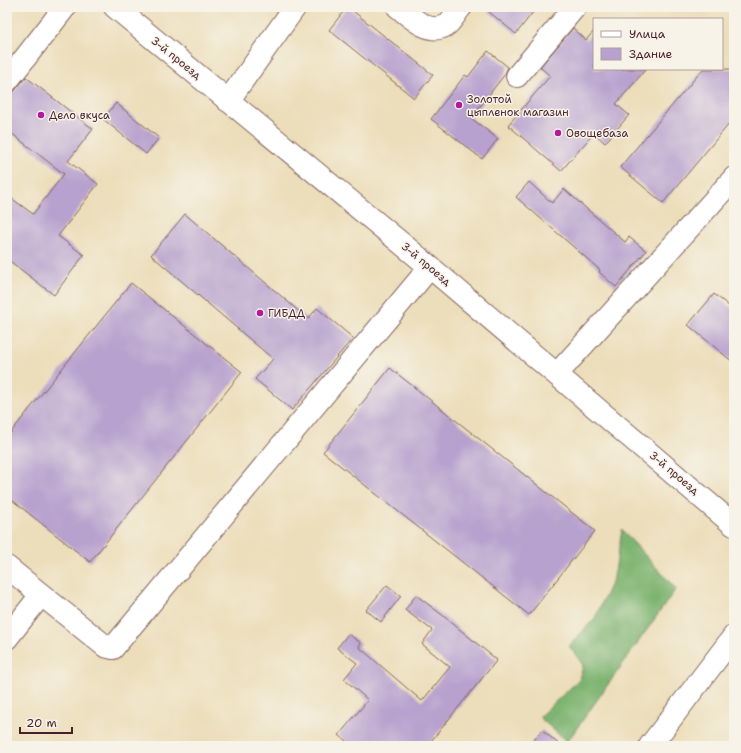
<svg xmlns="http://www.w3.org/2000/svg" width="741" height="753" font-family="'Shantell Sans',sans-serif">
  <style>
    .forest { fill: #7eb471; stroke: #646a4e }
    .building { fill: #b7a1ce }
    .lines { fill: none; stroke-linecap: round; stroke-linejoin: round }
    .minor-casing { stroke: #83625d; stroke-width: 24 }
    .minor { stroke: #fff; stroke-width: 22 }
    .poi-dot { fill: #b5179e; stroke: #f7f3e8; stroke-width: 1.5 }
    .labels { text-anchor: middle; dominant-baseline: central; stroke-width: 3; stroke-linejoin: round; paint-order: stroke }
    .street-label { font-size: 11px; fill: #4a1f2b; stroke: #f7f3e8 }
    .poi-label { font-size: 11px; fill: #4a1f2b; stroke: #f7f3e8; text-anchor: start }
  </style>
  <rect width="100%" height="100%" fill="#f7f3e8"/>
  <filter id="ink" filterUnits="userSpaceOnUse"><feTurbulence type="fractalNoise" baseFrequency=".025" numOctaves="2"/><feDisplacementMap in="SourceGraphic" scale="8" xChannelSelector="R" yChannelSelector="G"/><feConvolveMatrix kernelMatrix="1 2 1 2 8 2 1 2 1" color-interpolation-filters="sRGB"/></filter>
  <filter id="wash" filterUnits="userSpaceOnUse"><feTurbulence type="fractalNoise" baseFrequency=".012" numOctaves="4" result="noise"/><feDisplacementMap in="SourceGraphic" scale="16" xChannelSelector="R" yChannelSelector="G"/><feGaussianBlur stdDeviation="0.9" result="paint"/><feColorMatrix in="noise" values="0 0 0 0 0 0 0 0 0 0 0 0 0 0 0 0 0 1.4 0 .05"/><feComposite in="paint" operator="in"/></filter>
  <g filter="url(#wash)">
    <rect width="100%" height="100%" fill="#ecdeba"/>
    <path class="forest" d="M622 530 676 589 567 742 539 717 580 679 583 665 569 646 595 618 614 577Z"/>
    <g id="blocks">
      <path class="building" d="M347 7H348L433 75 414 98 329 30Z
        M483 7H537L516 34Z
        M573 28 586 40 594 31V69H646L616 104 629 115 605 143 594 133 561 171 508 125 550 76 540 67Z
        M488 51 508 67 505 74 471 118 498 139 482 159 431 119 465 75 468 77Z
        M703 69H734V118L663 203 620 167Z
        M26 77 93 129 68 161 98 184 58 236 84 255 54 295 7 259V195L33 214 64 174 7 130V100Z
        M116 103 159 138 146 154 103 119Z
        M529 182 552 203 564 189 625 242 629 237 646 251 616 287 599 272 600 270 516 197Z
        M185 214 308 319 317 308 353 338 292 410 255 379 273 359 151 255Z
        M131 283 242 372 90 562 7 496V437Z
        M714 294 734 310V363L688 325Z
        M390 368 595 531 529 615 323 452Z
        M387 585 401 596 381 622 366 610Z
        M416 595 441 614 497 660 427 746H352L339 735 368 700 344 679 357 663 337 648 348 634 361 643 359 647 422 701 450 667 422 644 432 630 405 610Z
        M542 730 561 746H529Z"/>
    </g>
  </g>
  <g filter="url(#ink)">
    <use href="#blocks" fill-opacity="0" stroke="#83625d" stroke-width="1"/>
    <g class="lines">
      <defs>
        <path id="minor" d="M115 7 430 267 734 525
          M398 7C410 16 428 35 445 26 451 23 456 12 461 7
          M517 76 575 7
          M7 81 65 7
          M228 101 295 7
          M557 374 734 178
          M7 567 105 646 113 648 430 267
          M7 638 41 595
          M650 746 734 636"/>
      </defs>
      <use href="#minor" class="minor-casing"/>
      <use href="#minor" class="minor"/>
    </g>
  </g>
  <g class="poi-dot">
    <circle cx="459" cy="105" r="4"/>
    <circle cx="41" cy="115" r="4"/>
    <circle cx="558" cy="133" r="4"/>
    <circle cx="260" cy="313" r="4"/>
  </g>
  <g class="labels">
    <g class="street-label">
      <text transform="translate(176 58) rotate(39)">3-й проезд</text>
      <text transform="translate(426 264) rotate(40)">3-й проезд</text>
      <text transform="translate(674 473) rotate(40)">3-й проезд</text>
    </g>
    <g class="poi-label">
      <text x="467" y="99">Золотой<tspan x="467" dy="13">цыпленок магазин</tspan></text>
      <text x="49" y="115">Дело вкуса</text>
      <text x="566" y="133">Овощебаза</text>
      <text x="268" y="313">ГИБДД</text>
    </g>
  </g>
  <rect width="741" height="753" fill="none" stroke="#f7f3e8" stroke-width="24"/>
  <rect x="593" y="18" width="130" height="52" fill="#f7f3e8" stroke="#b29e9c"/>
  <rect x="601" y="31" width="20" height="6" fill="#ffffff" stroke="#b29e9c"/>
  <text x="629" y="38" font-size="12" fill="#4a1f2b">Улица</text>
  <rect x="601" y="48" width="20" height="12" fill="#b7a1ce" stroke="#b29e9c"/>
  <text x="629" y="58" font-size="12" fill="#4a1f2b">Здание</text>
  <path d="M20 727v6h52v-6" fill="none" stroke="#4a1f2b" stroke-width="2"/>
  <text x="26" y="727" font-size="12" fill="#4a1f2b" stroke="#f7f3e8" stroke-width="3" paint-order="stroke">20 m</text>
</svg>
